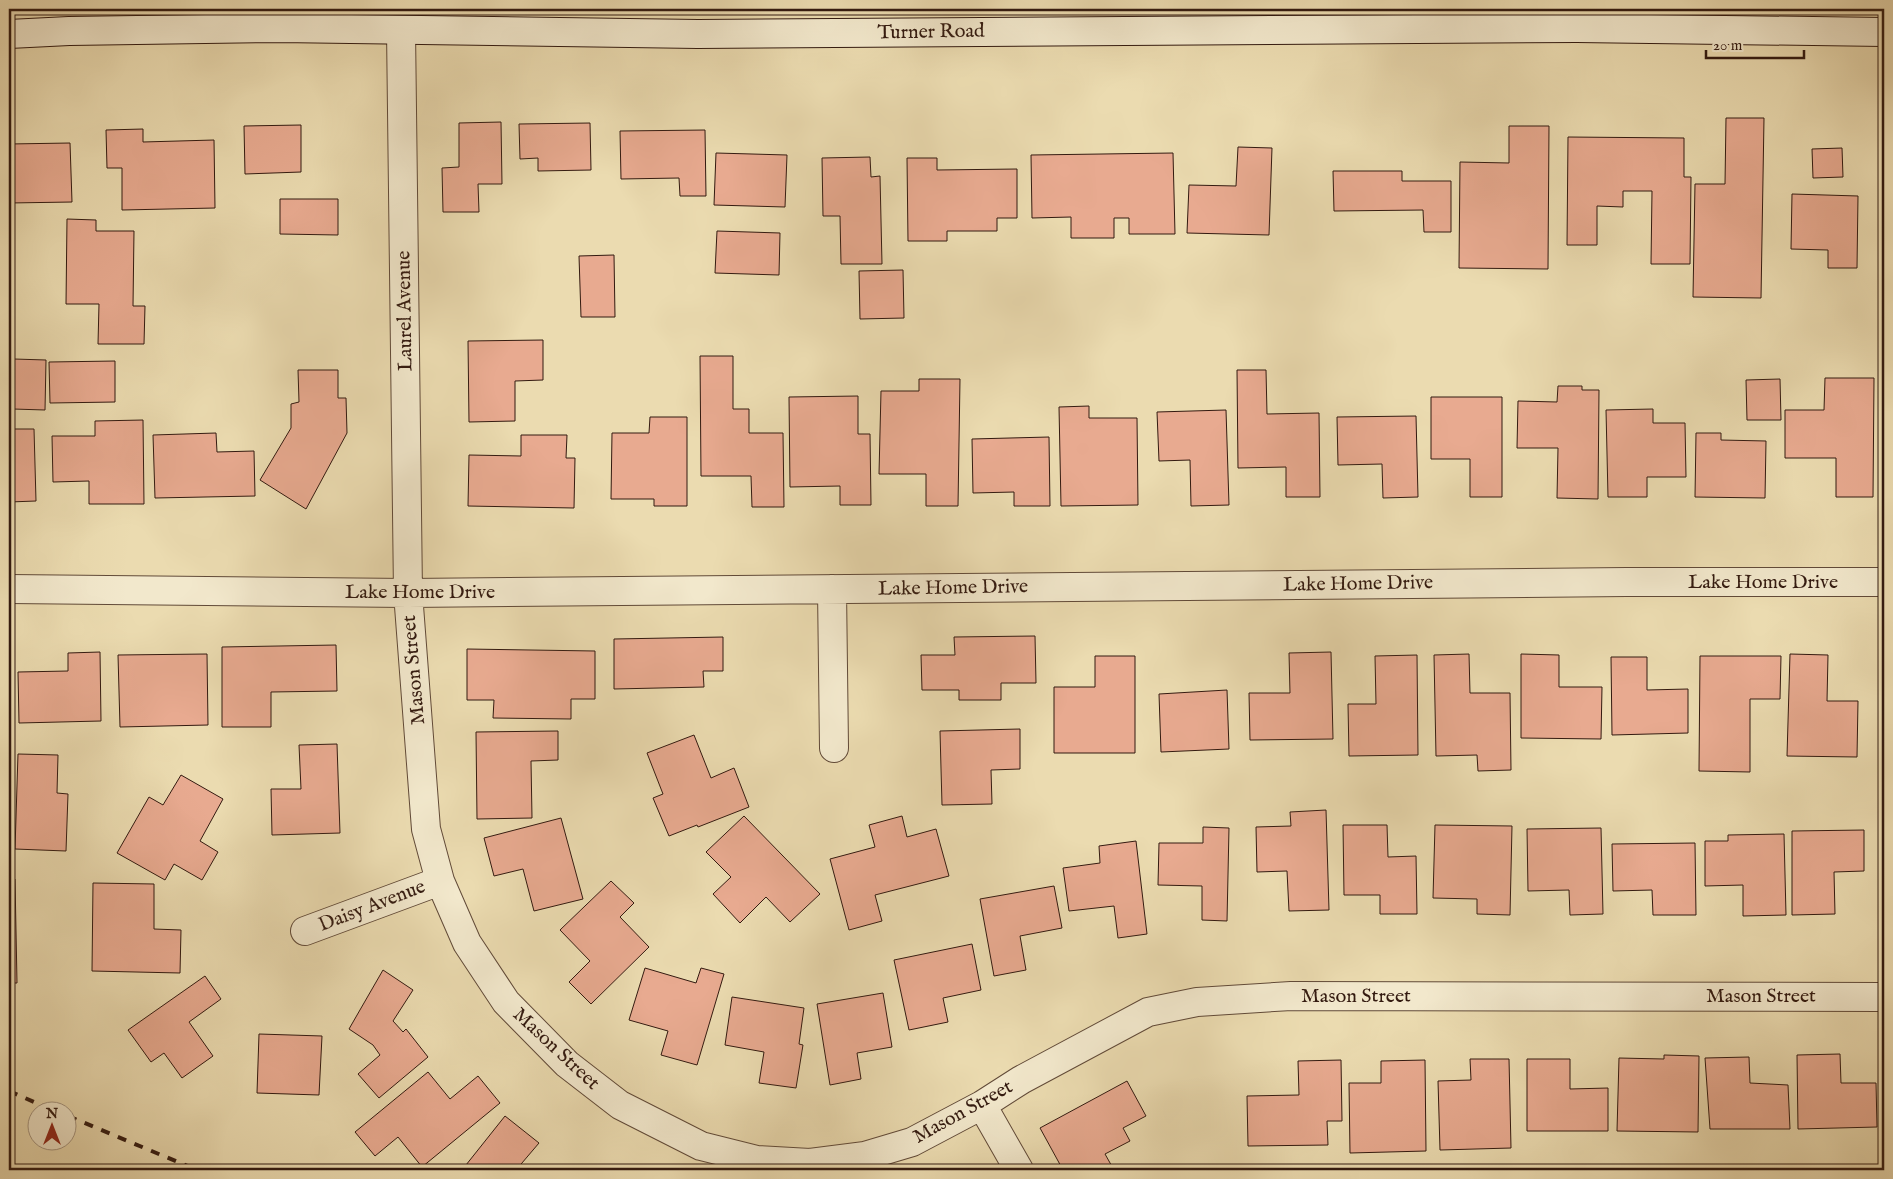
<svg xmlns="http://www.w3.org/2000/svg" width="1893" height="1179" font-family="'IM FELL English',serif">
  <style>
    .building { fill: #e8aa90; stroke: #331a10 }
    .lines { fill: none; stroke-linecap: round; stroke-linejoin: round }
    .street-casing { stroke: #614a38; stroke-width: 30 }
    .secondary-casing { stroke: #331a10; stroke-width: 30 }
    .street { stroke: #f2e8cc; stroke-width: 28 }
    .secondary { stroke: #f2e8cc; stroke-width: 28 }
    .rail { stroke: #331a10; stroke-width: 4; stroke-dasharray: 9 9; stroke-linecap: butt }
    .labels { text-anchor: middle; dominant-baseline: central; stroke-width: 4; stroke-linejoin: round; paint-order: stroke }
    .street-label { font-size: 20px; fill: #331a10; stroke: #f2e8cc }
  </style>
  <rect width="100%" height="100%" fill="#ebdbb0"/>
  <filter id="stains"><feTurbulence type="fractalNoise" baseFrequency=".004" numOctaves="4"/><feColorMatrix values="0 0 0 0 .2 0 0 0 0 .09 0 0 0 0 .02 0 0 0 .5 -.17"/></filter>
  <radialGradient id="worn" r=".72"><stop offset=".6" stop-color="#630" stop-opacity="0"/><stop offset="1" stop-color="#630" stop-opacity=".3"/></radialGradient>
  <path class="building" d="M1726 118H1764L1761 298 1693 297 1695 184H1725Z
    M501 122 502 184H478L479 212H443L442 168 459 167V123Z
    M590 123 591 170 538 171V158L520 159 519 124Z
    M301 125V172L245 174 244 126Z
    M1509 126H1549L1548 269 1459 268 1460 162 1509 163Z
    M143 129V142L214 140 215 208 122 210V168H107L106 130Z
    M705 130 706 196H680L679 178 621 179 620 131Z
    M1568 137 1684 138V177H1691L1690 264H1651L1652 191H1623V207L1597 206V245H1567Z
    M70 143 72 202 9 203V144Z
    M1238 147 1272 148 1269 235 1187 233 1189 185 1236 186Z
    M1842 148 1843 177 1813 178 1812 149Z
    M716 153 787 155 785 207 714 205Z
    M1173 153 1175 234H1129V218H1114V238H1071V217L1032 218 1031 155Z
    M870 157 871 177 880 176 882 264H841L840 216H823L822 158Z
    M907 158H937V170L1017 169V218H997V231H947V241H908Z
    M1333 171H1402V181H1451V232H1424L1423 210 1334 211Z
    M1792 194 1858 196 1857 268H1828V250L1791 249Z
    M280 199H338V235L280 234Z
    M67 219 96 220V231H134L133 306H145L144 344H98L99 304H66Z
    M717 231 780 233 779 275 715 273Z
    M614 255 615 317H581L579 256Z
    M903 270 904 318 860 319 859 271Z
    M543 340V380L515 381V421L469 422 468 341Z
    M700 356H733V409H749V433H783L784 507H752L751 476H701Z
    M14 359 46 360 45 410 13 409Z
    M115 361V402L50 403 49 362Z
    M298 370H338V398H346L347 433 306 509 260 480 291 428V404L299 402Z
    M1237 370H1266L1267 414 1319 413 1320 497H1286V467L1238 468Z
    M1825 378H1874L1873 497H1836V458H1785V410H1824Z
    M919 379H960L958 506H926V474H879L881 391H919Z
    M1780 379 1781 420H1747L1746 380Z
    M1558 386H1582V390H1599L1598 499 1557 498 1558 448H1517L1518 401 1557 402Z
    M858 396V434H870L871 505H840V486L790 487 789 397Z
    M1431 397H1502V497H1470V459H1431Z
    M1089 406V418H1137L1138 505 1061 506 1059 407Z
    M1653 409V423H1685L1686 477H1647V497H1608L1606 410Z
    M1226 410 1229 505 1191 506 1190 460 1159 461 1157 412Z
    M1416 416 1418 497 1383 498 1382 464 1338 465 1337 417Z
    M650 417H687V506H654V499H611L612 433H649Z
    M143 420 144 504H89V481L53 482 52 436H95V421Z
    M9 429H34L36 501 9 502Z
    M216 433 217 452 254 451 255 496 155 498 153 435Z
    M1696 433H1721V440L1766 441 1765 498 1695 497Z
    M521 435H567L566 458H575L574 508 468 506 469 455 521 456Z
    M1049 437 1050 506H1014V492L973 493 972 439Z
    M1035 636 1036 683H1001V700H959V690H922L921 655H955L954 637Z
    M723 637V671H703L704 687 614 689V639Z
    M336 645 337 691 271 692V727H222V647Z
    M467 649 595 651V699H571V719L493 718 494 700H467Z
    M100 652 101 721 19 723 18 672 68 671V653Z
    M1331 652 1333 739 1250 740 1249 693H1290L1289 653Z
    M207 654 208 725 120 727 118 655Z
    M1469 654 1470 693H1510L1511 770 1478 771 1477 755 1436 756 1434 655Z
    M1521 654 1559 655V687H1602L1601 739 1521 738Z
    M1790 654 1828 655 1827 701H1858L1857 757 1787 756Z
    M1417 655 1418 755 1349 756 1348 704H1376L1375 656Z
    M1095 656H1135V753H1054V687H1095Z
    M1700 656H1781L1780 699H1750V772L1699 771Z
    M1611 657H1647V690L1688 689V733L1612 735Z
    M1227 690 1229 749 1161 752 1159 694Z
    M1020 729V769L991 770 992 804 942 805 940 731Z
    M558 731V760L531 761 532 818 477 819 476 732Z
    M694 735 711 778 734 768 749 807 698 827 697 825 669 836 653 798 663 794 647 753Z
    M337 744 340 833 272 835 271 789H301L299 745Z
    M18 754 58 755 57 793 68 794 66 851 15 849Z
    M181 775 223 799 200 841 218 852 202 880 174 864 165 880 117 853 149 797 163 805Z
    M1326 810 1329 910 1289 911 1287 871 1257 872 1256 827 1291 826 1290 812Z
    M744 816 820 894 790 922 766 897 740 923 713 894 731 877 706 852Z
    M902 816 907 837 936 829 949 876 875 895 882 921 849 930 830 859 875 847 869 825Z
    M561 818 583 899 534 911 523 869 494 876 484 838Z
    M1343 825H1387L1388 857 1416 856 1417 914H1380V895H1344Z
    M1435 825 1512 826 1510 915 1477 914V899L1433 898Z
    M1203 827 1229 828 1227 921 1202 920V886L1158 885 1159 843H1203Z
    M1601 828 1603 914 1570 915 1569 890 1528 891 1527 829Z
    M1864 830V871L1834 872 1835 914 1792 915V831Z
    M1784 834 1786 915 1743 916V885L1705 886V841H1728V835Z
    M1136 841 1147 934 1118 938 1114 906 1069 911 1063 868 1100 863 1099 846Z
    M1695 843 1696 915H1653L1652 890 1613 891 1612 844Z
    M9 879H15L17 983H9Z
    M611 881 634 903 620 917 649 947 591 1004 569 982 590 961 560 930Z
    M93 883 154 884V929L181 930 180 973 92 971Z
    M1054 886 1062 928 1020 936 1026 970 994 976 980 899Z
    M972 944 981 990 943 998 948 1022 909 1030 894 960Z
    M645 968 696 983 701 968 724 974 697 1065 661 1055 668 1031 629 1020Z
    M383 970 413 990 393 1021 403 1032 406 1029 428 1057 379 1098 358 1074 380 1055 373 1045 349 1029Z
    M205 976 221 999 189 1022 213 1056 182 1078 164 1053 151 1062 128 1030Z
    M883 993 892 1047 857 1053 861 1079 830 1085 817 1004Z
    M732 997 804 1008 799 1044 803 1045 796 1088 759 1083 764 1052 725 1045Z
    M259 1034 322 1036 319 1095 257 1093Z
    M1840 1054 1841 1083H1876L1877 1127 1798 1129 1797 1055Z
    M1664 1055 1699 1056 1698 1132 1617 1131 1619 1058 1664 1059Z
    M1749 1057 1750 1083 1788 1085 1790 1129H1710L1705 1058Z
    M1470 1059H1509L1511 1148 1440 1150 1438 1081 1471 1080Z
    M1527 1059H1570V1089L1608 1088V1131H1527Z
    M1341 1060 1342 1121H1327L1328 1145 1248 1146 1247 1096 1299 1095 1298 1061Z
    M1425 1060 1426 1151 1350 1153 1349 1083H1381V1061Z
    M428 1072 450 1099 478 1076 500 1103 422 1167 398 1137 375 1156 355 1132Z
    M1127 1081 1146 1116 1123 1128 1130 1141 1105 1154 1114 1170H1063L1040 1128Z
    M505 1116 539 1143 516 1170H462Z"/>
  <g class="lines">
    <defs>
      <path id="street" d="M280 28V9
        M401 30 408 593 426 829 440 881 467 943 506 1002 567 1064 620 1105 701 1146 757 1160 810 1163 865 1156 912 1142 982 1105 1021 1080 1148 1012 1197 1002 1291 996 1884 997
        M9 589 408 593 1627 582H1884
        M832 589 834 748
        M305 931 440 881
        M982 1105 1019 1170"/>
      <path id="secondary" d="M9 34 69 31 280 28 698 34 1577 28 1884 32"/>
    </defs>
    <use href="#street" class="street-casing"/>
    <use href="#secondary" class="secondary-casing"/>
    <use href="#street" class="street"/>
    <use href="#secondary" class="secondary"/>
    <path class="rail" d="M9 1091 57 1112
      M68 1116 197 1170"/>
  </g>
  <g class="labels">
    <g class="street-label">
      <text transform="translate(931 32) rotate(-1)">Turner Road</text>
      <text transform="translate(405 311) rotate(-91)">Laurel Avenue</text>
      <text x="1763" y="582">Lake Home Drive</text>
      <text transform="translate(1358 584) rotate(-1)">Lake Home Drive</text>
      <text transform="translate(953 588) rotate(-1)">Lake Home Drive</text>
      <text x="420" y="592">Lake Home Drive</text>
      <text transform="translate(414 670) rotate(-95)">Mason Street</text>
      <text transform="translate(372 906) rotate(-21)">Daisy Avenue</text>
      <text x="1356" y="996">Mason Street</text>
      <text x="1761" y="996">Mason Street</text>
      <text transform="translate(556 1049) rotate(43)">Mason Street</text>
      <text transform="translate(963 1112) rotate(-29)">Mason Street</text>
    </g>
  </g>
  <rect width="1893" height="1179" fill="none" stroke="#ebdbb0" stroke-width="30"/>
  <rect x="10" y="10" width="1873" height="1159" fill="none" stroke="#331a10" stroke-width="2.5"/>
  <rect x="15" y="15" width="1863" height="1149" fill="none" stroke="#331a10"/>
  <g transform="translate(52 1126)"><circle r="24" fill="#f2e8cc" stroke="#a69681"/>
  <path d="M0-4L9 19L0 12L-9 19Z" fill="#8f2418"/>
  <text y="-8" font-size="14" font-weight="bold" text-anchor="middle" fill="#331a10">N</text>
  </g>
  <path d="M1706 50v8h98v-8" fill="none" stroke="#331a10" stroke-width="2.5"/>
  <text x="1713" y="50" font-size="15" fill="#331a10" stroke="#f2e8cc" stroke-width="4" paint-order="stroke">20 m</text>
  <rect width="100%" height="100%" filter="url(#stains)"/>
  <rect width="100%" height="100%" fill="url(#worn)"/>
</svg>
